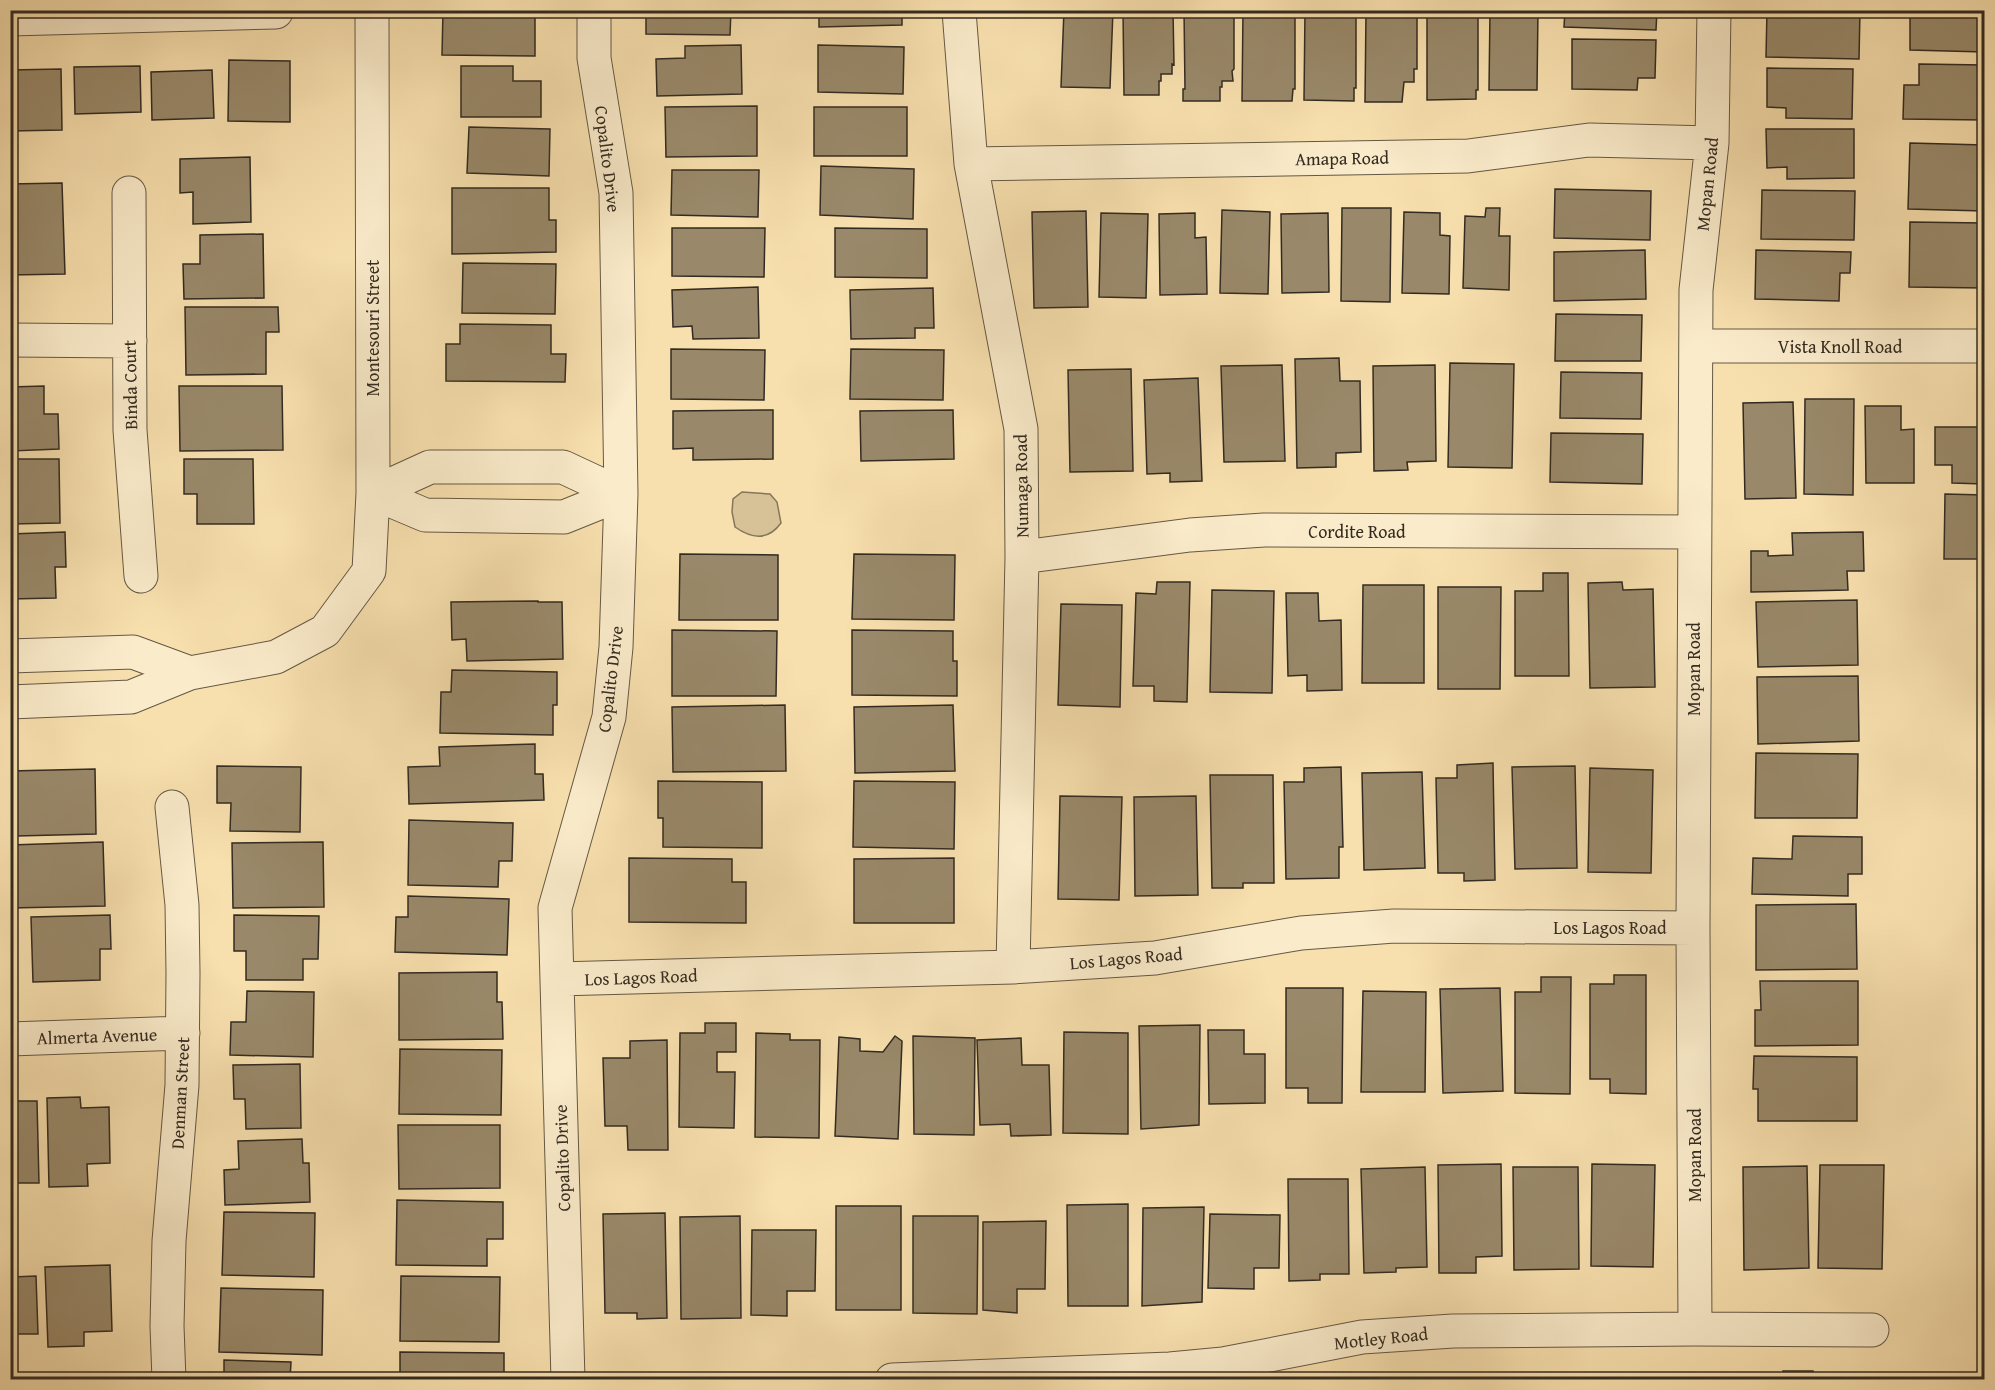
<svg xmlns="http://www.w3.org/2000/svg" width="1995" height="1390" font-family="'Gentium Book Plus',serif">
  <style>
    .green { fill: #d7c196; stroke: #85765c; stroke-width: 1.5 }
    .building { fill: #99896a; stroke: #332b21; stroke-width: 1.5 }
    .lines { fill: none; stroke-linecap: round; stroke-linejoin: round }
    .minor-casing { stroke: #645844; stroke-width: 35 }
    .minor { stroke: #faebca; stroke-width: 33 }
    .labels { text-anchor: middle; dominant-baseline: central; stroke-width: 4.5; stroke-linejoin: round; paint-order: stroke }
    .street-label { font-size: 18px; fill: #332b21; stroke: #faebca }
  </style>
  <rect width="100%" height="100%" fill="#f8e0ae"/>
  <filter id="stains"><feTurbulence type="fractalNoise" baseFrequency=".00333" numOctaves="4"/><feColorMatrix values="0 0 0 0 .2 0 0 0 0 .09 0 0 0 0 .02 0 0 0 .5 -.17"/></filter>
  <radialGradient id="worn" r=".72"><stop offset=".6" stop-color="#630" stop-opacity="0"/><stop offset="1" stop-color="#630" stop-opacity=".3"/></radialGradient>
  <path class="green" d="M742 492 770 494 777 502 781 523C768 541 752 539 735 527L732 512 733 499Z"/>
  <path class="building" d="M443 10H535V56L442 55Z
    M646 10H731L730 35 646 34Z
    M819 10H902V25L819 27Z
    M1064 10H1113L1110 88 1061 87Z
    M1123 10H1173L1174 65 1172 64V74H1161V81H1159V95H1124Z
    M1184 10H1234V69L1232 71 1233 81H1222V87H1220V101H1183V89H1185Z
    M1243 10H1295V89H1293L1292 101H1242Z
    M1305 10H1356V88H1354V101L1304 100Z
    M1427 10H1478V90H1476V99L1427 100Z
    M1490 10H1538L1537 90H1489Z
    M1565 10H1657L1656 30 1564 27Z
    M1767 10H1860L1859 59 1766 57Z
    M1910 10H1984V52L1910 50Z
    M1366 12H1417V69H1414V82H1404L1402 102H1365Z
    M1572 39 1656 40 1655 78H1638L1637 90 1572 89Z
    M741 45 742 94 657 96 656 59 685 58V46Z
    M818 45 904 47 903 94 818 92Z
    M229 60 290 61V122L228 121Z
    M1919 64 1984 65V120L1903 119 1904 85H1919Z
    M140 66 141 112 75 114 74 67Z
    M461 66H513V81H541V117H461Z
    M1767 68 1853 69 1852 119 1786 118V108L1767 107Z
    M61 69 62 130 10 131V70Z
    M212 70 214 118 152 120 151 72Z
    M757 106V156L666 157 665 107Z
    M814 107H907V156H814Z
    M469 127 550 129 549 176 467 173Z
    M1766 129H1854V178L1787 179V167L1767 168Z
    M1910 143 1984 145V211L1908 209Z
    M250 157 251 222 193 224V192L180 193V159Z
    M821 166 914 169 913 219 820 215Z
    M672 170H759L758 217 671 215Z
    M62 183 65 274 10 275V184Z
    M452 188H549V220H556V252L452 254Z
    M1555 189 1651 191 1650 240 1554 238Z
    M1762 190 1855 191 1854 240 1761 239Z
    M1342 208H1391L1390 302 1341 301Z
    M1486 208H1500L1499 236H1510L1509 290 1463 288 1465 216 1485 217Z
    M1222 210 1270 212 1268 294 1220 293Z
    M1086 211 1088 307 1034 308 1032 212Z
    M1404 212 1440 213V235L1450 236 1449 294 1402 293Z
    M1101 213 1148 214 1146 298 1099 297Z
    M1195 213V238L1206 237 1207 294 1160 295 1159 214Z
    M1328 213 1329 292 1282 293 1281 214Z
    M1910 222 1984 223V288L1909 287Z
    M672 228H765L764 277 672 276Z
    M835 228 927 229V278L835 277Z
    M263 234 264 298 184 299 183 264H200V235Z
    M1645 250 1646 299 1554 301V252Z
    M1756 250 1851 252 1850 273H1840L1839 301 1755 299Z
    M463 263 556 264 555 314 462 313Z
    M758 287 759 338 693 339 692 326 673 327 672 290Z
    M933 288 934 328H915V338L851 339 850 290Z
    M185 307H278L279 332H266V374L186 375Z
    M1556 314 1642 315 1641 361H1555Z
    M460 324 551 325V354H566L565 382 446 381V344H460Z
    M671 349 765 350 764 400 671 399Z
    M851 349 944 350 943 400 850 399Z
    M1339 358 1340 381H1360L1361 452 1336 453V467L1297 468 1295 359Z
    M1450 363 1514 364 1512 468 1448 467Z
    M1282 365 1285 461 1224 462 1221 366Z
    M1435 365 1436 461 1407 462 1408 470 1374 471 1373 366Z
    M1131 369 1133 471 1070 472 1068 370Z
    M1561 372 1642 373 1641 419 1560 418Z
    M1198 378 1202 481 1170 482V473L1147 474 1144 380Z
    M44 386V414H58L59 449 10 451V387Z
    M179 386H282L283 450 180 451Z
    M1805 399H1854L1853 495 1804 494Z
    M1793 402 1796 498 1745 499 1743 403Z
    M1865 406H1901V430L1914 429V483H1866Z
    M773 410V459L693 460V448L673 449V411Z
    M953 410 954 459 861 461 860 411Z
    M1935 427H1984V484L1952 483V465H1935Z
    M1551 433 1643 434 1642 484 1550 482Z
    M10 459H59L60 523 10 524Z
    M184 459H253L254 524H197V494H184Z
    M1945 494 1984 495V559H1944Z
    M65 532 66 567H55L56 598 10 599V534Z
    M1863 532 1864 571H1847L1848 590 1751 592V551H1768V556L1793 555 1792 533Z
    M680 554 778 555V620H679Z
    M854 554 955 555 954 620 852 619Z
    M1543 573H1568L1569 676H1515V591H1543Z
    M1157 582H1190L1187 702 1154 701V686H1133L1136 593 1156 594Z
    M1622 582 1623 590 1653 589 1655 687 1590 688 1588 583Z
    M1363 585H1424V683H1362Z
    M1438 587H1501L1500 689H1438Z
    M1212 590 1274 591 1272 693 1210 692Z
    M1286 593H1318L1319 621 1341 620 1342 690 1307 691V675L1288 676Z
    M1857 600 1858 665 1758 667 1756 602Z
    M538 601V602H562L563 659 467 661 466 639 452 640 451 602Z
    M1061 604 1122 605 1120 707 1058 705Z
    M672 630 777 631 776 696H672Z
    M852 630 953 631V661H957V696L852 695Z
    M452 670 557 672V705H553V735L440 733 441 692H451Z
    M1858 676 1859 741 1758 744 1757 677Z
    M785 705 786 771 673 772 672 707Z
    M953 705 955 771 855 773 854 707Z
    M535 744V774H543L544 800 409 804 408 767 440 766 439 747Z
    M1756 753 1858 754 1857 818H1755Z
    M1493 763 1495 880 1464 881V873H1438L1436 778H1457V765Z
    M217 766 301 767 300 832 230 831 231 803H217Z
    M1575 766 1577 868 1515 869 1512 767Z
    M1341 767 1343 847H1339V878L1286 879 1284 782H1304V768Z
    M1590 768 1653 770 1651 873 1588 872Z
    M95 769 96 834 17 836 16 820 10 821V771Z
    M1422 772 1425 868 1364 870 1362 773Z
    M1210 775H1273L1274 883H1243V888H1212Z
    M658 781 762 782V848L663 847V818H658Z
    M854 781 955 782 954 849 853 847Z
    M1060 796 1122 797 1119 900 1058 899Z
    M1196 796 1198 895 1135 896 1134 797Z
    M409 820 513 823 512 861H499L498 887 408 885Z
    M1793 836 1862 837V874H1848V896L1752 894 1753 858 1792 859Z
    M103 842 105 906 10 908V845Z
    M323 842 324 907 233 908 232 843Z
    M629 858 732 859V882H746V923L629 922Z
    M954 858V923H854V859Z
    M408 896 509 899 507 955 395 952 396 917H408Z
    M1856 904 1857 969 1756 970V905Z
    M110 915 111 949H100V980L33 982 31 917Z
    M234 915 319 916 318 959H303V980H246V951H234Z
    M497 972V1002H502L503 1039 399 1040V973Z
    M1614 975H1646V1094L1610 1093V1079H1590V984H1614Z
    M1541 977H1571L1570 1094 1515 1093V992H1541Z
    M1760 981H1858V1045L1755 1046V1010H1761Z
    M1286 988H1343L1342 1103H1308V1088H1286Z
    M1500 988 1503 1091 1443 1093 1440 989Z
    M247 991 314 992 313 1057 230 1055 231 1022H246Z
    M1363 991 1426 992 1425 1092H1361Z
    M705 1023H736V1052H717V1072H735L734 1128 679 1127 680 1033H705Z
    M1200 1025 1199 1125 1141 1129 1139 1026Z
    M1208 1030H1244V1054H1265V1103L1209 1104Z
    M1064 1032 1128 1033V1134L1063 1133Z
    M756 1033 790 1034V1040H820L819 1138 755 1137Z
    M895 1036 902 1041 898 1139 835 1136 839 1037 860 1039V1051L883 1052Z
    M913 1036 975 1038 974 1135 914 1134Z
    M1021 1038 1022 1065H1049L1051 1135 1011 1136 1010 1124 980 1125 977 1040Z
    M667 1040 668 1150H628L627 1126H605L603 1058H630V1041Z
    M400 1049 502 1050 501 1115 399 1114Z
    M1754 1056 1857 1057V1121H1758V1089H1753Z
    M300 1064 301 1128 246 1129 245 1099H234L233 1065Z
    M80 1097 81 1108 109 1107 110 1163 87 1164 88 1186 49 1187 47 1098Z
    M10 1101H37L39 1183H10Z
    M398 1125H500V1188L399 1189Z
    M302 1139 303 1163H309L310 1202 225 1205 224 1170 239 1169 238 1141Z
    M1501 1164 1502 1256 1476 1257V1273H1439L1438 1165Z
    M1592 1164 1655 1165 1653 1267 1591 1266Z
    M1820 1165H1884L1882 1269 1818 1268Z
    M1807 1166 1809 1268 1744 1270 1743 1167Z
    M1425 1167 1427 1267 1396 1268V1272L1364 1273 1361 1169Z
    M1513 1167H1578L1579 1269 1514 1270Z
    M1288 1179H1348L1349 1274H1320V1280L1289 1281Z
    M397 1200 503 1202V1239H487V1266L396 1265Z
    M1128 1204V1306H1068L1067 1205Z
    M836 1206H901V1310H836Z
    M1204 1207 1202 1302 1142 1306 1143 1208Z
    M224 1212 315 1213 314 1277 222 1275Z
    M665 1213 667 1318 637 1319V1313H605L603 1214Z
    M1210 1214 1280 1215 1279 1268H1254V1289L1208 1288Z
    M740 1216 741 1318 681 1319 680 1217Z
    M913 1216H978L977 1314 913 1313Z
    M1046 1221 1045 1289H1017V1313L983 1310V1222Z
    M752 1230H816L815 1291H787V1316L751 1315Z
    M10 1257 12 1277 36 1276 38 1334H17V1345H10Z
    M110 1265 112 1331 84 1332V1346L48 1347 45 1267Z
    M401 1276 500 1277 499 1342 400 1341Z
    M221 1288 323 1290 322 1355 219 1352Z
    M400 1352 504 1353V1380H400Z
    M224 1360 291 1362 290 1380H224Z
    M1783 1371H1813V1380H1783Z"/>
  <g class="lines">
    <defs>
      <path id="minor" d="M959 11 971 164 1021 429 1022 557 1013 967
        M10 19 276 12
        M971 164 1468 156 1589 140 1712 143
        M129 193 130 430 141 576
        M10 340 130 341
        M1696 346H1984
        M373 493 430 467H563L621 494
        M373 493 425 515 564 517 621 494
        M1022 557 1190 535 1264 530 1694 532
        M10 656 133 652 190 673
        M10 702 131 697 190 673 276 657 325 631 369 571 373 493 372 10
        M557 979 1013 967 1155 958 1301 933 1394 926 1693 928
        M10 1039 183 1033
        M1695 1329 1693 928 1696 290 1712 143 1714 10
        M169 1380 167 1326 169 1241 182 1085 183 973 182 905 172 807
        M568 1380 555 908 609 717 616 647 621 494 616 193 594 58V10
        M892 1380 1170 1369 1223 1364 1362 1337 1453 1331 1695 1329 1872 1330"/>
    </defs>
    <use href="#minor" class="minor-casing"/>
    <use href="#minor" class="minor"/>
  </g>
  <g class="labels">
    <g class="street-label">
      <text transform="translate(1342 158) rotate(-1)">Amapa Road</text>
      <text transform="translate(608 159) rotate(83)">Copalito Drive</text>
      <text transform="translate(1707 184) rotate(-84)">Mopan Road</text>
      <text transform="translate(372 328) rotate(-90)">Montesouri Street</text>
      <text x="1840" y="346">Vista Knoll Road</text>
      <text transform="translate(130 385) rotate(-91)">Binda Court</text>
      <text transform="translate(1021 486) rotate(-91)">Numaga Road</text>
      <text x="1357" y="531">Cordite Road</text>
      <text transform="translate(1693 669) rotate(-90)">Mopan Road</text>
      <text transform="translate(610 679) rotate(-83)">Copalito Drive</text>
      <text x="1610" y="927">Los Lagos Road</text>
      <text transform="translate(1126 958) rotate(-5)">Los Lagos Road</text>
      <text transform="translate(641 977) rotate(-2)">Los Lagos Road</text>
      <text transform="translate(97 1036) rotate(-2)">Almerta Avenue</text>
      <text transform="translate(180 1093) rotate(-87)">Denman Street</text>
      <text transform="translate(1694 1155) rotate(-90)">Mopan Road</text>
      <text transform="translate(562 1158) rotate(-92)">Copalito Drive</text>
      <text transform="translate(1381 1338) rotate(-6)">Motley Road</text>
    </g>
  </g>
  <rect width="1995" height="1390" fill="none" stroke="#f8e0ae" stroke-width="36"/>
  <rect x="12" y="12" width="1971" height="1366" fill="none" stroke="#332b21" stroke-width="3"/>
  <rect x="18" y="18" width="1959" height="1354" fill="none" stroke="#332b21" stroke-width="1.5"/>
  <rect width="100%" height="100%" filter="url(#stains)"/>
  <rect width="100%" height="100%" fill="url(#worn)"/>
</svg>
